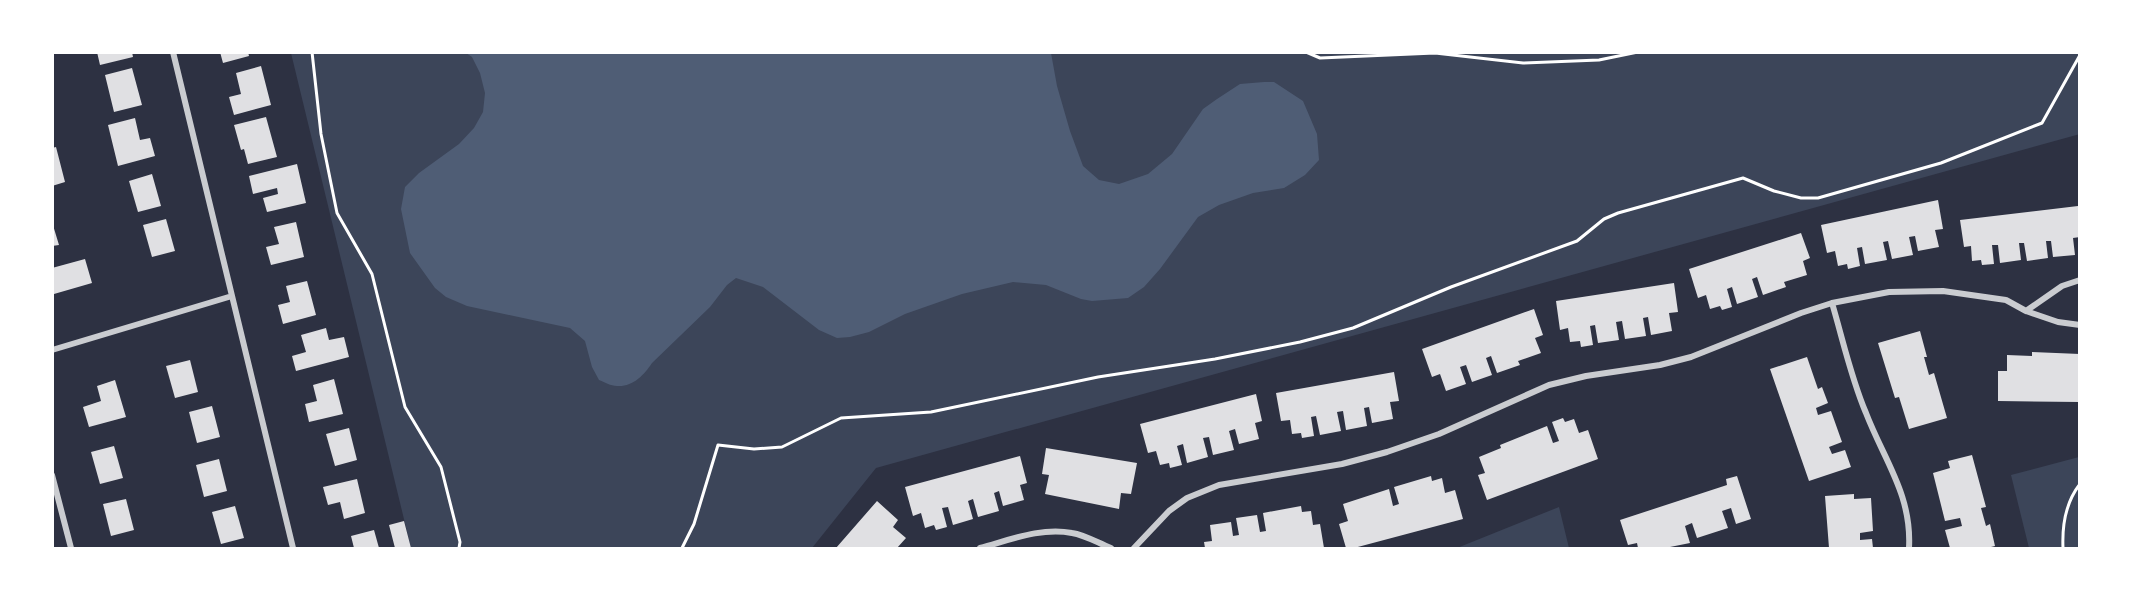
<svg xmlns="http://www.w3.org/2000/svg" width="2132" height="601" font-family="'Public Sans',sans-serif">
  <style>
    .green { fill: #3c4559 }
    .water { fill: #4f5d75 }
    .building { fill: #e0e0e3 }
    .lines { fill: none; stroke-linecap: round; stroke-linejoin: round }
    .path { stroke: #fff; stroke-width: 3 }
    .minor { stroke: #caccd0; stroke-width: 6 }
  </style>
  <rect width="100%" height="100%" fill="#2d3142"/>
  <path class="green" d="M2079 52 2080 134 876 468 812 548H411L291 53Z
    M2079 457V548H2029L2011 475Z
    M1559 507 1569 548H1457Z"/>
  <path class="water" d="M466 53H1051L1057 86 1070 131 1083 166 1099 180 1119 184 1148 174 1172 154 1203 109 1217 99 1240 84 1264 82H1274L1303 101 1317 134 1319 160 1305 175 1284 188 1253 193 1219 205 1198 217 1160 269 1144 287 1128 298 1092 301 1081 299 1046 285 1013 282 962 294 905 314 869 332 850 337 837 338 819 330 763 287 736 278 727 285 710 307 652 363C644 375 633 387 617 386 611 386 604 382 599 380L592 367 585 341 570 328 467 306 446 297 435 288 410 253 401 209 405 187 419 173 459 144 474 128 483 112 485 93 480 73 472 57Z"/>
  <path class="building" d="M97 52H132L133 57 100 65Z
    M220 52H248L249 56 223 63Z
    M261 66 271 105 234 115 229 97 241 94 236 73Z
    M132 68 142 105 114 112 105 75Z
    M266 117 277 157 248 164 244 149 241 150 234 125Z
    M135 118 140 140 150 138 155 156 118 166 108 125Z
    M56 147 65 182 52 186V148Z
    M297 164 306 203 267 212 263 198 278 194 277 188 253 194 249 176Z
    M152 174 161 206 138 212 129 181Z
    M1938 200 1943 229 1935 230 1939 247 1918 251 1915 236 1909 237 1913 255 1892 259 1888 241 1883 242 1887 260 1865 264 1862 247 1857 248 1860 266 1848 269 1847 264 1838 266 1835 251 1827 253 1821 225Z
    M2078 206 2080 237 2073 238 2075 255 2053 257 2051 241H2046L2048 258 2027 261 2024 243H2019L2021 260 2000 263 1998 245H1992L1994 264 1982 265 1981 260 1972 261 1971 246 1964 247 1960 220Z
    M166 219 175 251 152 257 143 225Z
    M52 222 59 245 52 246Z
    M296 222 304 257 271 265 266 247 279 244 274 227Z
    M1801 233 1810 258 1803 261 1807 275 1784 282 1786 287 1763 295 1757 277 1752 279 1758 297 1737 304 1732 287 1727 289 1732 307 1722 310 1720 306 1710 309 1706 295 1698 298 1689 269Z
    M85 259 92 283 54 294 52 268Z
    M307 281 316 315 283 324 278 305 290 302 286 286Z
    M1674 283 1678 312 1669 313 1672 331 1651 335 1648 317 1643 318 1646 336 1625 339 1622 321 1616 322 1619 340 1598 343 1595 325 1590 326 1593 345 1581 347 1580 341 1570 342 1568 328 1560 330 1556 301Z
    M1534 309 1543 335 1535 338 1541 353 1518 361 1520 365 1497 373 1491 356 1486 358 1492 375 1472 382 1466 365 1460 367 1466 384 1446 391 1440 374 1432 377 1422 349Z
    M326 328 329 340 344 337 349 357 296 371 292 356 306 352 301 335Z
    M1920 331 1927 357H1924L1929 375 1934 373 1947 418 1909 429 1899 397 1895 398 1878 343Z
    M2032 352 2080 354V402L1998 401V371H2007V355L2032 356Z
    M1807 357 1818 389 1822 387 1828 403 1816 408 1818 415 1831 411 1842 442 1829 447 1832 454 1845 450 1851 467 1809 481 1770 369Z
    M190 360 198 392 175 398 166 366Z
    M1394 372 1399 401 1390 402 1393 419 1372 423 1369 407 1364 408 1367 426 1346 430 1343 411 1337 412 1341 431 1320 435 1316 416 1311 417 1314 436 1302 438 1301 433 1292 434 1290 420 1281 421 1276 393Z
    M334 379 343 414 309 422 305 404 317 401 313 385Z
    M115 380 126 417 89 427 83 407 101 401 97 386Z
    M1256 394 1262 421 1255 423 1259 439 1239 444 1235 429 1229 431 1234 450 1213 455 1209 437 1203 438 1208 457 1187 463 1183 444 1177 446 1182 465 1170 468 1169 463 1160 465 1156 451 1148 453 1140 424Z
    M212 406 220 437 197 443 189 412Z
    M1563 418 1565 422 1574 419 1579 433 1588 430 1598 459 1487 500 1478 475 1485 473 1479 457 1501 448 1500 445 1547 426 1553 443 1559 441 1552 422Z
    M349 428 357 460 335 466 326 434Z
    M114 446 123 478 100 484 91 452Z
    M1046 448 1137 463 1131 494 1121 493 1119 509 1045 494 1049 475 1042 474Z
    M1972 455 1986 507 1981 508 1986 526 1990 524 1995 546 1987 548H1950L1945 530 1962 526 1960 518 1945 521 1933 473 1950 468 1948 461Z
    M1020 456 1027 483 1020 485 1024 500 1003 506 999 491 994 493 999 511 978 517 973 499 968 501 973 519 953 525 948 507 942 508 947 527 936 530 934 525 925 528 921 513 913 516 905 487Z
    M219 459 227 491 204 497 196 465Z
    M1431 476 1432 481 1442 478 1445 493 1455 490 1463 519 1354 548H1346L1339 524 1348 521 1343 504 1389 489 1393 506 1399 504 1394 487Z
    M1737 476 1751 519 1736 524 1731 508 1722 511 1728 528 1697 538 1692 523 1685 526 1690 543 1665 548H1638L1637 543 1628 545 1620 520 1727 485 1726 479Z
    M357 479 365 513 344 519 340 502 328 505 323 487Z
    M1854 494V499L1871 498 1873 531 1860 533V540L1872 539 1873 548H1829L1825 496Z
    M126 499 134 530 111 536 103 504Z
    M877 501 898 520 893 527 906 538 897 548H836Z
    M235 506 244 538 221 544 212 512Z
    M1301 506 1302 512 1311 511 1313 525 1320 524 1324 548H1205L1204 542 1212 541 1210 525 1231 522 1233 536 1239 535 1236 518 1257 515 1260 532 1266 531 1263 513Z
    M404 521 411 548H395L389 525Z
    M374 530 379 548H354L351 536Z"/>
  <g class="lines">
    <path class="path" d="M312 52 321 134 337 213 372 274 405 407 441 467 460 542 459 548
      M1306 52 1320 58 1435 53 1523 63 1599 60 1638 52
      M682 548 694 524 718 445 754 449 782 447 841 418 931 412 1098 377 1215 359 1300 342 1353 328 1451 287 1577 241 1604 219 1618 213 1743 178 1774 191 1801 198H1818L1941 163 2042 123 2080 55
      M2063 548C2062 525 2065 503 2080 484"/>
    <path class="minor" d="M173 52 293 548
      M1832 303C1843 340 1851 378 1866 413 1884 460 1912 495 1909 548
      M2026 311 2062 286 2080 280
      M52 350 232 296
      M52 475 71 548
      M980 548C1010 540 1041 527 1072 533 1085 535 1098 543 1111 548
      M1134 548 1169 511 1187 498 1219 485 1342 464 1387 452 1439 434 1549 385 1586 376 1660 365 1691 357 1801 313 1832 303 1889 292 1943 291 2006 300 2026 311 2058 322 2080 325"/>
  </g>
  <rect width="2132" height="601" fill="none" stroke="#ffffff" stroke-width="108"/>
</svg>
